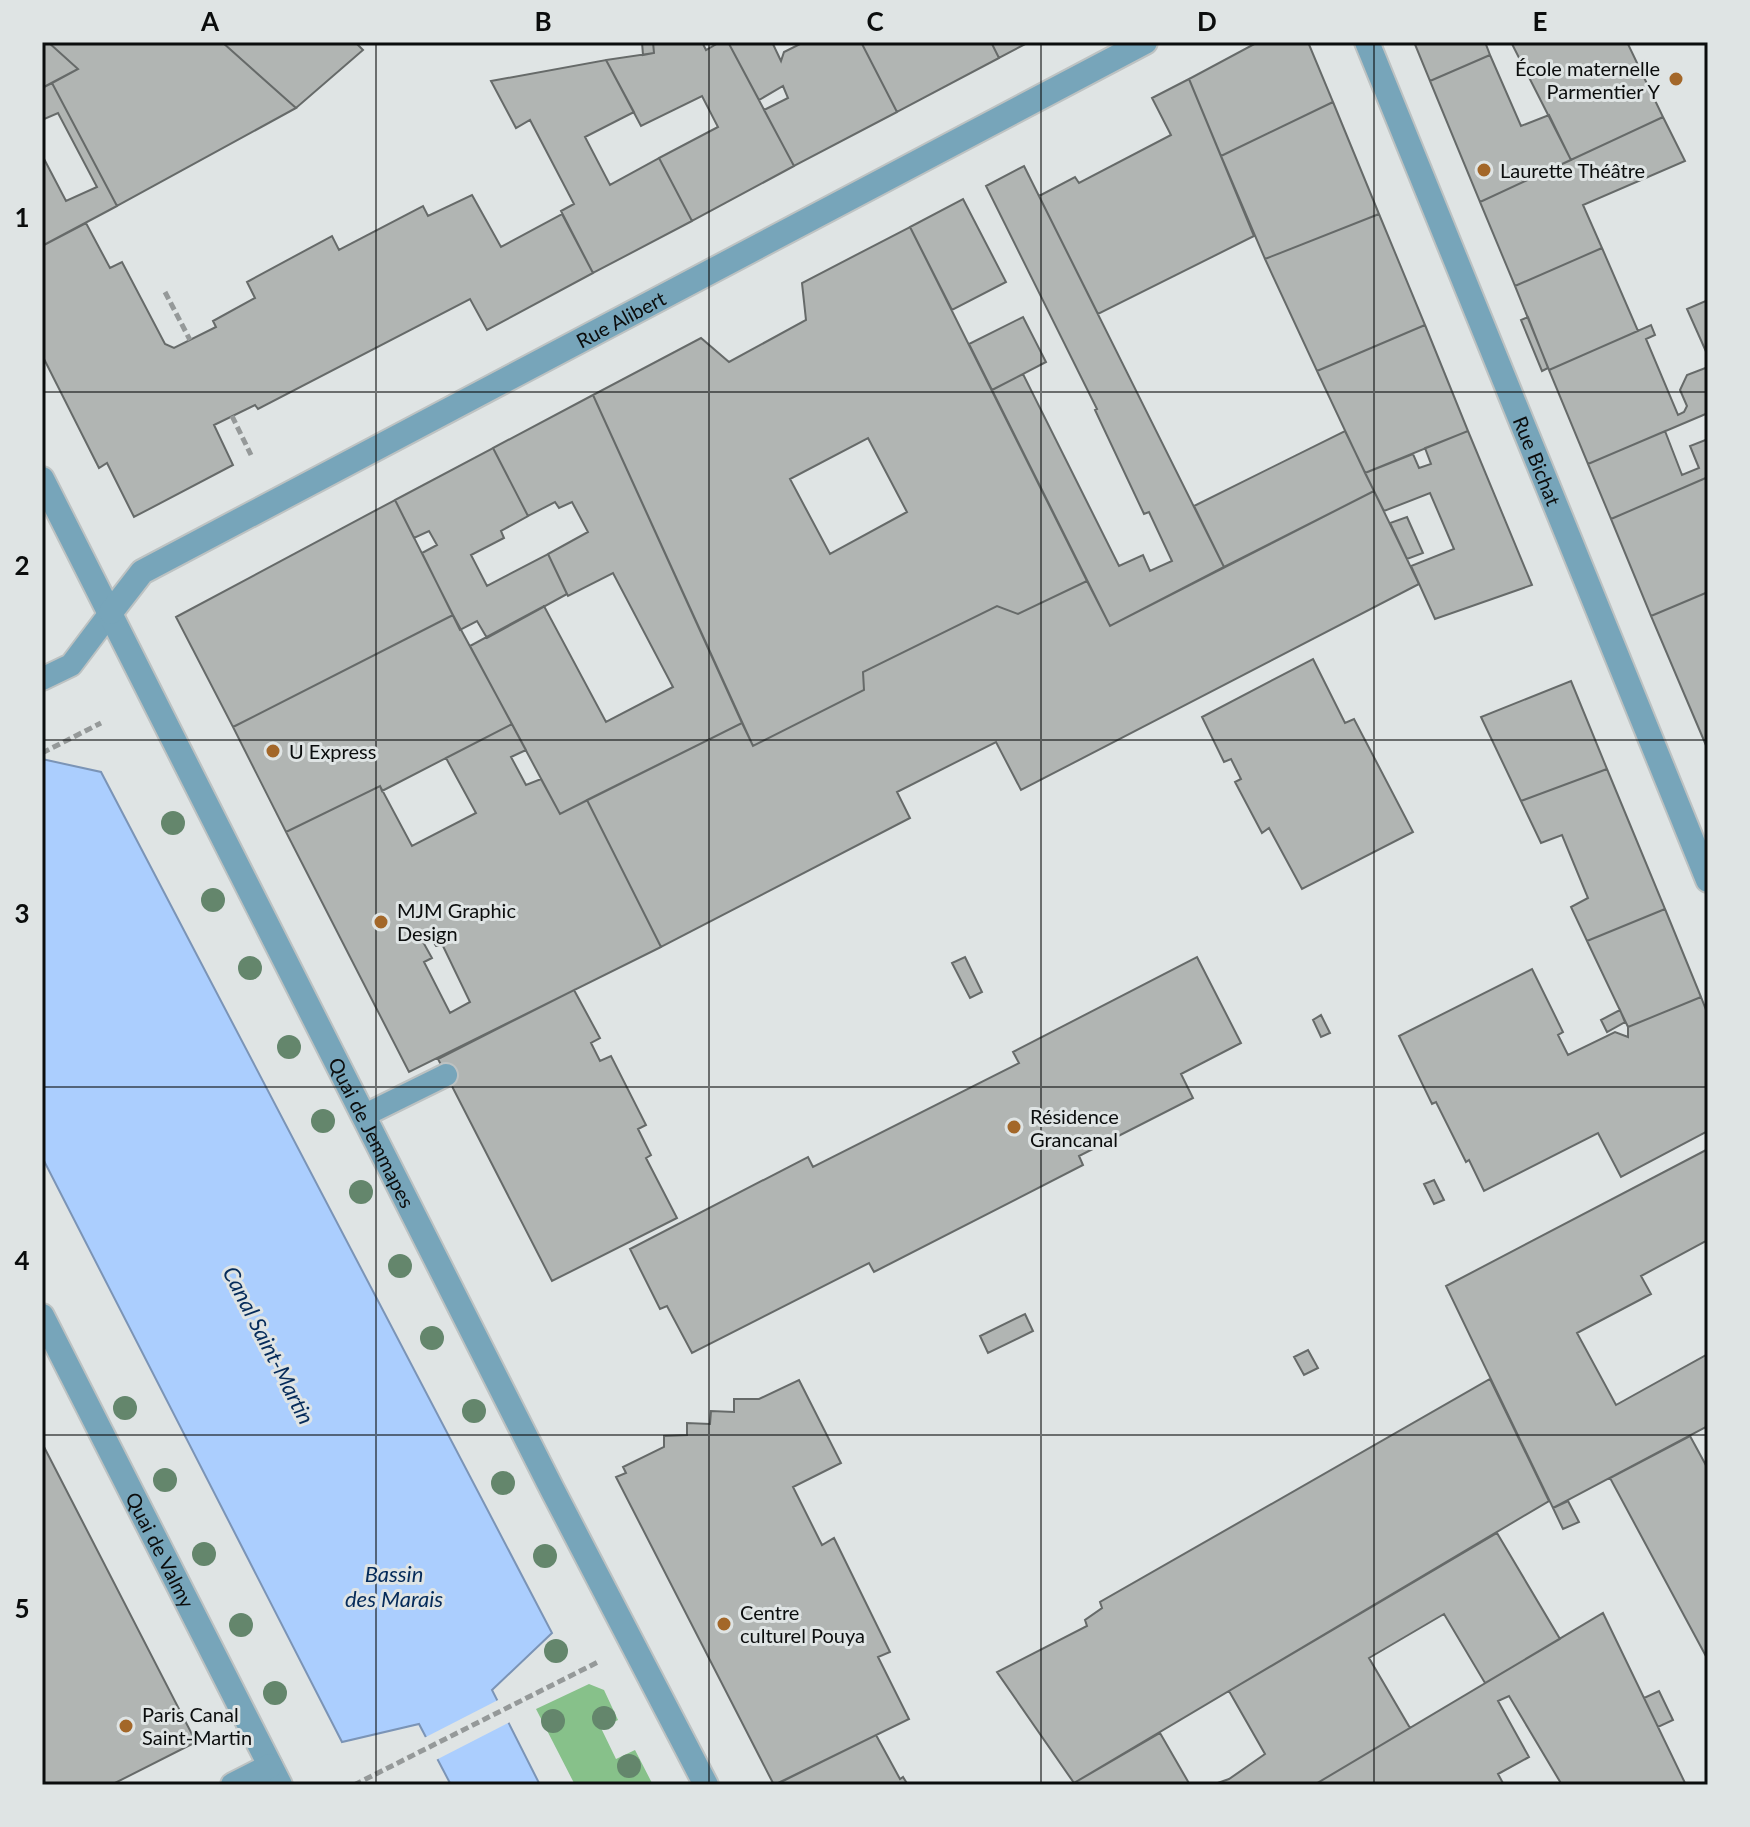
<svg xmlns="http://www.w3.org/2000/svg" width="1750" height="1827" font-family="Lato,sans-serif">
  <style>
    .green { fill: #87c18a }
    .water { fill: #abcefe; stroke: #7b94b6; stroke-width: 2 }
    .pier { fill: #dfe4e4 }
    .building { fill: #b1b5b3; stroke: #666a69; stroke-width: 2; fill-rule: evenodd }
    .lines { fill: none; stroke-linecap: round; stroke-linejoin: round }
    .service-casing { stroke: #bdc2c2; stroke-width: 26 }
    .minor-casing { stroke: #bdc2c2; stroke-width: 28 }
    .path { stroke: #959999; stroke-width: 5; stroke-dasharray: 8 4; stroke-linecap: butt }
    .service { stroke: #77a5ba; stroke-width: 22 }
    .minor { stroke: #77a5ba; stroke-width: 24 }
    .tree { fill: #64866c }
    .grid { fill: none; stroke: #0b0d0d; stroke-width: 2; stroke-opacity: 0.55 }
    .poi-dot { fill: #a36729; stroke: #dfe4e4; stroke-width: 3 }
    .labels { text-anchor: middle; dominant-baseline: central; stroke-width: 6; stroke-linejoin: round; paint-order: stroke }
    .poi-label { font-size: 20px; fill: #0b0d0d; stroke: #dfe4e4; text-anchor: start }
    .street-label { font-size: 20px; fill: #0b0d0d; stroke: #dfe4e4 }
    .water-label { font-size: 22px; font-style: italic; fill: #052b5a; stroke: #dfe4e4 }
    .neatline { fill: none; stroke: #0b0d0d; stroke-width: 3 }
    .grid-label { font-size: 26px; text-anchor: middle; font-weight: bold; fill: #0b0d0d }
  </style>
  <rect width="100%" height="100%" fill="#dfe4e4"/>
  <path class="green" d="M589 1684 604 1690 618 1720 601 1728 616 1759 635 1750 653 1785H575L536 1709Z"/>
  <path class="water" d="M42 759 101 772 552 1633 492 1690 540 1785H451L419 1724 342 1742 42 1157Z"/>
  <path class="pier" d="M500 1699 512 1721 434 1761 422 1739Z"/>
  <path class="building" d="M42 42H48L78 69 42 88Z
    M48 42H222L296 108 117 206 52 83 78 69Z
    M222 42H355L363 50 296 108Z
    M642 42H653L654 53 643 55Z
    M653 42H702L706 50 720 42H728L794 166 692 221 659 158 718 127 702 96 641 126 606 60 654 53Z
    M728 42H772L781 61 784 52 802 43 861 42 897 112 794 166 764 110 788 98 783 86 759 100Z
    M861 42H991L999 58 897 112Z
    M991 42H1029L999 58Z
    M1258 42H1308L1333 102 1221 156 1189 79Z
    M1414 42H1485L1490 55 1430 81Z
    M1511 42H1627L1663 117 1571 160Z
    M1490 55 1521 126 1549 115 1571 160 1480 202 1430 81Z
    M606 60 634 112 585 137 610 185 659 158 692 221 593 273 561 211 574 204 530 120 516 128 491 81Z
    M1189 79 1254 236 1098 314 1039 196 1075 177 1079 183 1171 135 1152 98Z
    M52 83 117 206 42 246V155L66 201 97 187 58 113 42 120V88Z
    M1333 102 1379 214 1265 259 1221 156Z
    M1663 117 1685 161 1583 205 1602 248 1515 286 1480 202Z
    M1024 166 1224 567 1110 626 992 390 1023 374 1119 566 1143 555 1150 571 1172 561 1149 512 1144 514 1095 410 1097 409 986 186Z
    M472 195 501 247 562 214 593 273 487 330 470 299 258 409 255 405 214 425 233 465 134 517 107 463 99 468 42 355V246L86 223 110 268 122 262 165 344 174 348 216 327 213 321 255 298 247 282 332 236 339 250 423 206 428 216Z
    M963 199 1006 282 952 310 910 227Z
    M1379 214 1425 325 1317 371 1265 259Z
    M910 227 1087 581 1018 614 997 606 863 672 864 690 753 746 593 395 701 338 729 362 806 320 802 283ZM868 438 907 512 830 554 790 479Z
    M1602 248 1638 331 1549 370 1515 286Z
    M1708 300V356L1687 309Z
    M1023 317 1046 362 992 390 969 344Z
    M1528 317 1548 368 1542 371 1521 320Z
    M1425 325 1468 431 1365 473 1317 371Z
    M1651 325 1655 335 1646 339 1678 415 1684 412 1687 406 1680 390 1687 375 1708 367V413L1588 464 1549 370Z
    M593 395 742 723 560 814 470 646 544 606 606 722 673 687 613 573 568 596 548 554 588 532 572 502 559 508 555 502 528 516 493 448Z
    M1345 431 1374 491 1224 567 1194 506Z
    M1468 431 1532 585 1435 619 1411 566 1454 549 1430 493 1384 511 1365 473 1413 454 1419 468 1431 464 1425 448Z
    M1665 431 1682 475 1699 468 1690 446 1708 439V477L1611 519 1588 464Z
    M493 448 528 516 501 531 504 538 471 555 487 586 548 554 567 594 487 638 477 621 460 630 422 553 437 545 429 531 414 538 395 500Z
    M1708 477V592L1651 616 1611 519Z
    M1374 491 1419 584 1021 790 996 742 897 792 910 818 661 947 587 800 742 723 753 746 864 690 863 672 997 606 1018 614 1087 581 1110 626Z
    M395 500 453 615 233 727 176 617Z
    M1407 517 1423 553 1407 559 1390 523Z
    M1708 592V750L1651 616Z
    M453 615 512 724 382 791 380 786 286 832 233 727Z
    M1313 659 1345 723 1354 719 1413 832 1302 889 1269 828 1262 833 1235 782 1241 779 1231 759 1224 762 1202 717Z
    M1571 681 1607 769 1521 801 1481 717Z
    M512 724 526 750 511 757 526 785 541 779 560 814 587 800 661 947 409 1072 286 832 380 786 412 846 476 813 446 758ZM431 938 436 946H443L470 1002 450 1013 424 962 432 958 423 942Z
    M1607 769 1665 909 1587 941 1571 907 1588 898 1562 835 1541 843 1521 801Z
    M1665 909 1701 997 1628 1027 1587 941Z
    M965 957 982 992 970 998 952 963Z
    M1197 957 1241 1043 1181 1074 1193 1098 1079 1156 1083 1165 874 1272 869 1263 692 1353 667 1306 660 1309 630 1249 808 1157 813 1167 1019 1063 1013 1052Z
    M1532 969 1563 1032 1558 1035 1568 1055 1615 1032 1628 1037V1027L1701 997 1708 1015V1131L1621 1177 1598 1133 1484 1191 1469 1160 1466 1162 1436 1102 1432 1104 1399 1036Z
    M574 990 600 1038 591 1043 600 1061 611 1056 646 1125 638 1129 651 1155 646 1158 677 1218 552 1281 438 1059Z
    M1620 1010 1625 1022 1607 1032 1601 1020Z
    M1321 1015 1330 1033 1321 1037 1313 1020Z
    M1708 1149V1240L1641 1276 1651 1294 1577 1333 1616 1405 1708 1354V1426L1553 1508 1446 1286Z
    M1434 1180 1444 1200 1434 1204 1424 1184Z
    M1025 1314 1033 1331 988 1353 980 1336Z
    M1308 1350 1318 1368 1304 1375 1294 1357Z
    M1490 1379 1549 1501 1074 1783 997 1672 1087 1626 1085 1620 1102 1608 1100 1602Z
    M799 1380 841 1463 793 1487 822 1545 834 1538 890 1652 878 1657 909 1719 774 1785 616 1477 626 1473 623 1467 664 1447V1436L687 1435V1423L710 1424 711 1411 734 1412V1399H759Z
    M1690 1436 1708 1469V1660L1610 1478Z
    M42 1443 196 1742 111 1785H42Z
    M1568 1501 1579 1522 1563 1529 1553 1508Z
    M1497 1533 1560 1639 1485 1683 1444 1614 1369 1658 1410 1728 1314 1785H1212L1229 1779 1265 1754 1229 1691Z
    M1603 1613 1686 1785H1562L1509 1696 1498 1701 1529 1757 1498 1774 1504 1785H1314Z
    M1659 1691 1673 1720 1658 1727 1644 1698Z
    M1160 1733 1190 1785H1075L1074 1783Z
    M876 1735 900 1779 903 1777 908 1785H775Z"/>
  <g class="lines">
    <defs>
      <path id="service" d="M42 679 71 665 111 612
        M365 1115 446 1075"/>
      <g id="minor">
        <path id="s1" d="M1367 42 1708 880"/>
        <path id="s2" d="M42 479 552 1489 706 1785"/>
        <path id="s3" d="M111 612 142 572 1145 42"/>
        <path id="s4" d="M42 1316 280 1785"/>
        <path d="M233 1785 270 1766"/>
      </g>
    </defs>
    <use href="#service" class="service-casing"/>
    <use href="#minor" class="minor-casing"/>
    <path class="path" d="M165 292 190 340
      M232 416 251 455
      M42 753 101 723
      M354 1785 598 1662"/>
    <use href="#service" class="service"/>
    <use href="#minor" class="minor"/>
  </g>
  <g class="tree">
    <circle cx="173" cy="823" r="12"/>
    <circle cx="213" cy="900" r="12"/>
    <circle cx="250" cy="968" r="12"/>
    <circle cx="289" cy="1047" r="12"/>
    <circle cx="323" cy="1121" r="12"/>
    <circle cx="361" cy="1192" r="12"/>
    <circle cx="400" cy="1266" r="12"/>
    <circle cx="432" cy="1338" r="12"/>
    <circle cx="125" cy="1408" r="12"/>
    <circle cx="474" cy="1411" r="12"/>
    <circle cx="165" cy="1480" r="12"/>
    <circle cx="503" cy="1483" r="12"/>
    <circle cx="204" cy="1554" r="12"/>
    <circle cx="545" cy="1556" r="12"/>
    <circle cx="241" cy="1625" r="12"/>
    <circle cx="556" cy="1651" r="12"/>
    <circle cx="275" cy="1693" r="12"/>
    <circle cx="604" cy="1718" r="12"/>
    <circle cx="553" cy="1721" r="12"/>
    <circle cx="629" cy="1766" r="12"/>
  </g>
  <path class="grid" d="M376 42V1785M709 42V1785M1041 42V1785M1374 42V1785M42 392H1708M42 740H1708M42 1087H1708M42 1435H1708"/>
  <g class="poi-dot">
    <circle cx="1676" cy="79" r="8"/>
    <circle cx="1484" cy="170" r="8"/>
    <circle cx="273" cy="751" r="8"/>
    <circle cx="381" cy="922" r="8"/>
    <circle cx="1014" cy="1127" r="8"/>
    <circle cx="724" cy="1624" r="8"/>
    <circle cx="126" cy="1726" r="8"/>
  </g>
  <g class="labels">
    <g class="poi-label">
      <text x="1660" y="68" text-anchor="end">École maternelle<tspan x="1660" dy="23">Parmentier Y</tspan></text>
      <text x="1500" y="170">Laurette Théâtre</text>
      <text x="289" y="751">U Express</text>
      <text x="397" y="910">MJM Graphic<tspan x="397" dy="23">Design</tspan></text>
      <text x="1030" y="1116">Résidence<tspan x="1030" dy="23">Grancanal</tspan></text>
      <text x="740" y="1612">Centre<tspan x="740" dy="23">culturel Pouya</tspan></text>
      <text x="142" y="1714">Paris Canal<tspan x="142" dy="23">Saint-Martin</tspan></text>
    </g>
    <g class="street-label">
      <text stroke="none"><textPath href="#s3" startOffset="592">Rue Alibert</textPath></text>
      <text stroke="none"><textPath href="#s1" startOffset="452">Rue Bichat</textPath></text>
      <text stroke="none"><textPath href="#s2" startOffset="732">Quai de Jemmapes</textPath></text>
      <text stroke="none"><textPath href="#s4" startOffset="262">Quai de Valmy</textPath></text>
    </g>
    <g class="water-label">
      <text transform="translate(269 1345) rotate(63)">Canal Saint-Martin</text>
      <text x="394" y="1573">Bassin<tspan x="394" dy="25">des Marais</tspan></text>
    </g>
  </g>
  <rect width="1750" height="1827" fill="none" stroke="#dfe4e4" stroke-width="88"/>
  <rect x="44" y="44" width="1662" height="1739" class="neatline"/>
  <g class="grid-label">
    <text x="210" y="31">A</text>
    <text x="543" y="31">B</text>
    <text x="875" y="31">C</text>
    <text x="1207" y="31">D</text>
    <text x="1540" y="31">E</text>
    <text x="22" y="227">1</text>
    <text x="22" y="575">2</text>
    <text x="22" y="923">3</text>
    <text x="22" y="1270">4</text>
    <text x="22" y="1618">5</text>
  </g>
</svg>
